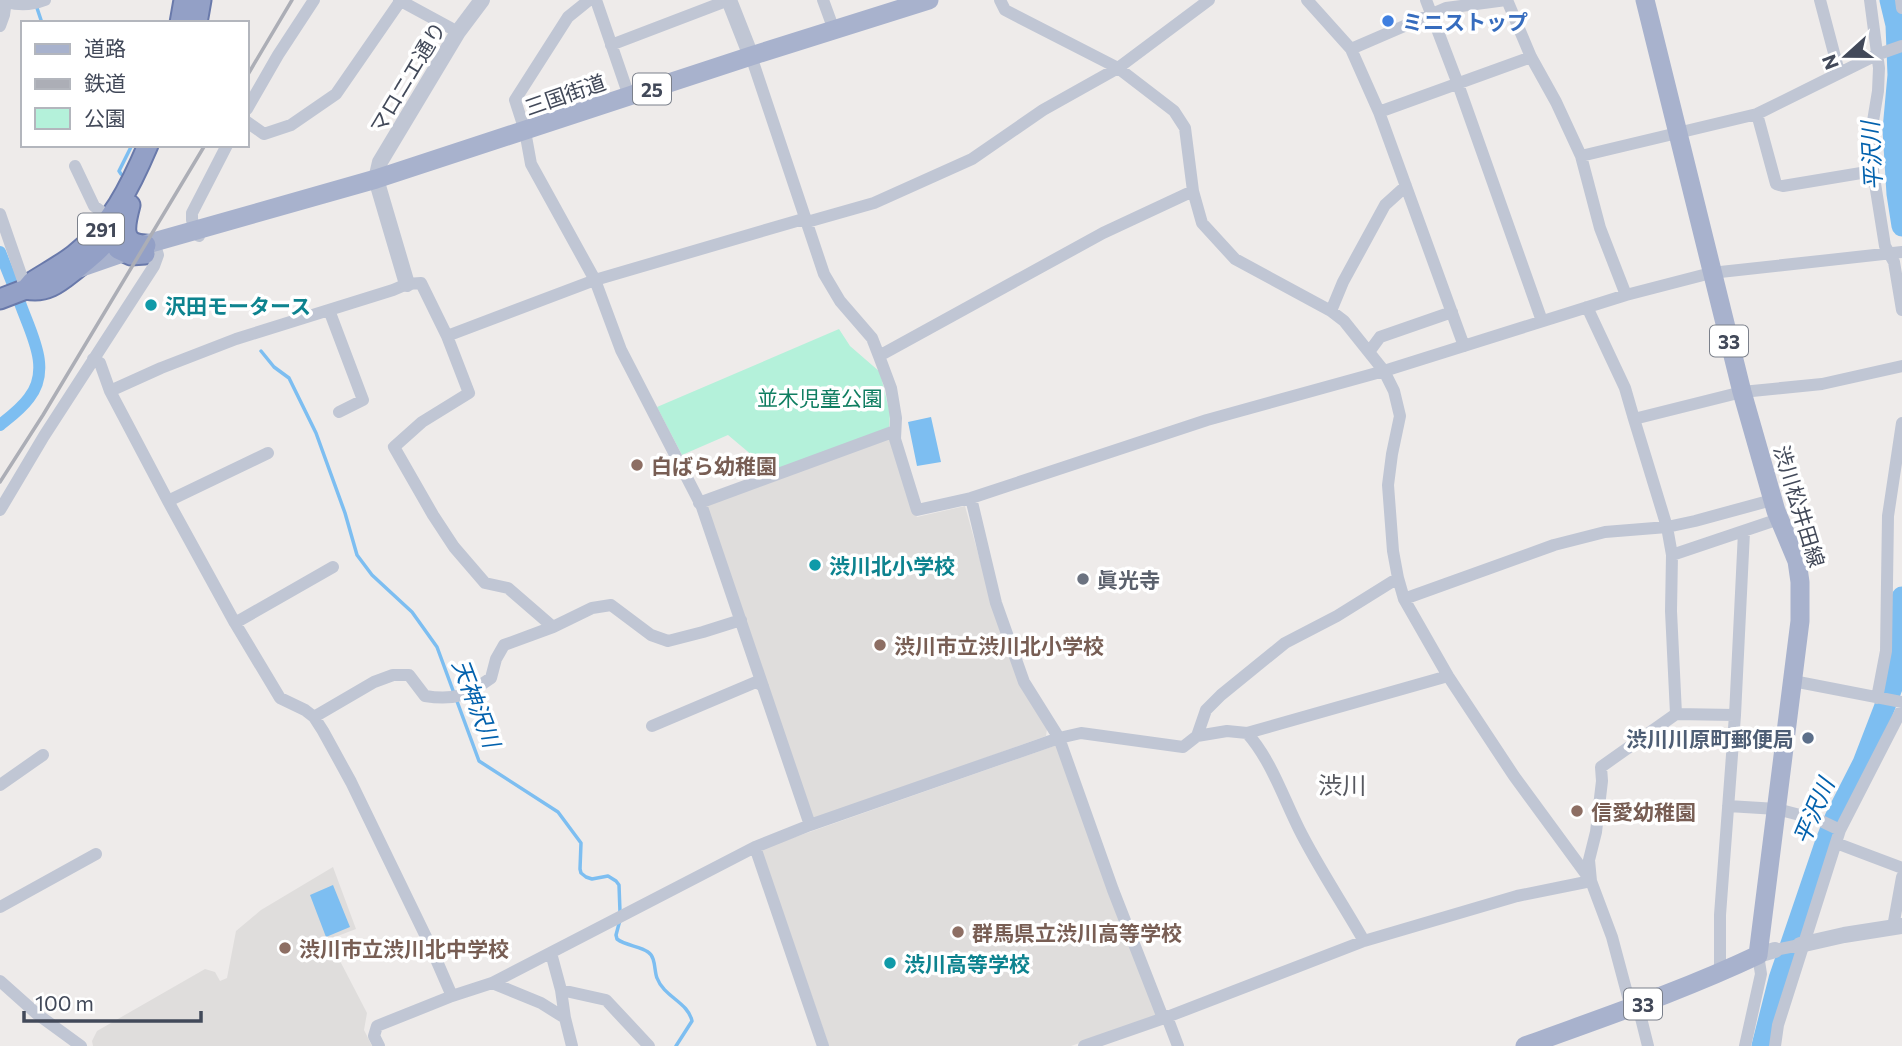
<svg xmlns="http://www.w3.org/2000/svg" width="1902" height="1046" font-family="Commissioner,'Noto Sans JP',sans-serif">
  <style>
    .education { fill: #dfdddc }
    .green { fill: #b4f1da }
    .water { fill: #7dbef1 }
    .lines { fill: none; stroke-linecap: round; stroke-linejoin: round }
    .stream { stroke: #7dbef1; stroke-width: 3.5 }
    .canal { stroke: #7dbef1; stroke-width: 12 }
    .river { stroke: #7dbef1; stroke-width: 21 }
    .trunk-casing { stroke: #6979aa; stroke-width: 23 }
    .minor { stroke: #c0c6d4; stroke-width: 12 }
    .tertiary { stroke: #c0c6d4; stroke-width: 16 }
    .primary { stroke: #a8b2cd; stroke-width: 19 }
    .trunk { stroke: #93a0c6; stroke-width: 19 }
    .rail { stroke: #acaeb6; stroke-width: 3.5 }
    .shop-dot { fill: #3f7fe0; stroke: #fff; stroke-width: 2.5 }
    .culture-dot { fill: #0f9aa8; stroke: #fff; stroke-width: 2.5 }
    .education-dot { fill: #8d6e63; stroke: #fff; stroke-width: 2.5 }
    .worship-dot { fill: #6b7280; stroke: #fff; stroke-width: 2.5 }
    .service-dot { fill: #5c6f8a; stroke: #fff; stroke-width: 2.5 }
    .labels { text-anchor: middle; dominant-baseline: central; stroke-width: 7; stroke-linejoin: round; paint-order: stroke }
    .shield { fill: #fff; stroke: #7b808b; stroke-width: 2 }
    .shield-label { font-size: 19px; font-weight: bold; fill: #424959 }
    .shop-label { font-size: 21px; font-weight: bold; fill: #366cbe; stroke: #fff; text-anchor: start }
    .street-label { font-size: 21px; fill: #424959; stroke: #fff }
    .culture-label { font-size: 21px; font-weight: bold; fill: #0d838f; stroke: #fff; text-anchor: start }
    .park-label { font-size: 21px; fill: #107e61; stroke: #fff }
    .education-label { font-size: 21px; font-weight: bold; fill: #785e54; stroke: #fff; text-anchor: start }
    .worship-label { font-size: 21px; font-weight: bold; fill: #5b616d; stroke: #fff; text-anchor: start }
    .service-label { font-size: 21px; font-weight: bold; fill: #4e5e75; stroke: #fff; text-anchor: end }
    .water-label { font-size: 23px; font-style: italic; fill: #0261ad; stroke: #fff }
    .quarter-label { font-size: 24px; fill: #575960; stroke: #fff }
  </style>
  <rect width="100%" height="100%" fill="#eeebea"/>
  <path class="education" d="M890 435 910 504 917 517 965 506 989 593 1047 729 1046 736 816 819 812 816 705 504Z
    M1057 745 1157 1016 1071 1046H829L761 849Z
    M333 867 356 929 335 937 340 961 367 1013 364 1030 372 1046H93L92 1041 97 1031 205 969 215 972 220 981 227 978 236 931 261 910Z"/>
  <path class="green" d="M839 329 850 346 880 372 890 414 889 429 771 471 728 435 682 455 657 407Z"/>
  <path class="water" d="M931 417 941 462 917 466 908 422Z
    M333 885 350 927 326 937 310 895Z"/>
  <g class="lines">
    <path class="stream" d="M36 5 42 23
      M121 174 119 171 132 145
      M261 351 274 367 289 378 316 433 345 513 357 555 372 575 412 612 437 647 479 761 558 812 581 843 580 869 581 873 586 877 592 879 608 876 616 881 619 885 620 912
      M620 920 616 935 617 939C626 946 640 946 648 952 656 957 654 971 657 978 664 997 688 1002 692 1021L676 1046"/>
    <path class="canal" d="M0 252 14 287
      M0 425C10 417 21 409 29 398 52 369 31 334 20 303"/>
    <path class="river" d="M1890 0 1896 25 1898 75 1893 130 1897 194 1902 226
      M1762 1046 1779 979 1826 841 1835 818 1863 763 1895 680 1902 597"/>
    <defs>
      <path id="trunk" d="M180 23 184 0
        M197 23 201 0
        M130 205C125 224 119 245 146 245
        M110 228 112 236 118 249 131 255 145 254
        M26 289C47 294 61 281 75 270 91 257 103 247 115 232
        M0 299 26 289 32 282C46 273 61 265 74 255 110 228 131 185 148 145"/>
    </defs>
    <use href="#trunk" class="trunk-casing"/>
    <path class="minor" d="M399 0 458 32
      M589 0 568 17 515 100 525 131 531 164 595 280 621 350 702 507 810 825
      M596 0 629 96
      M823 0 834 30
      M1000 0 1005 10 1118 68 1174 111 1185 128 1193 191 1202 223 1235 259 1331 311 1344 321 1384 371 1394 391 1400 416 1392 454 1388 485 1393 551 1398 578 1404 599 1448 676 1514 776 1591 881 1612 937 1631 1008
      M1307 0 1351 49 1379 112 1464 346
      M1426 0 1458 84 1542 321
      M1507 0 1531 57 1556 102 1581 156 1600 228 1626 295
      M1820 0 1839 72
      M1870 0 1879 68 1878 91 1873 121V171L1885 246 1894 262 1902 310
      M1901 0 1902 8
      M7 2C21 6 32 5 45 0
      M0 26 4 15 6 0
      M611 45 729 0
      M1351 49 1446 8 1506 0
      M751 56 824 274 840 301 872 338 879 356 891 388 896 418 895 439 917 510 971 498 1207 420 1384 371 1626 295 1711 273 1902 252
      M247 109 278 55 314 0
      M1379 112 1531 57
      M1757 114 1776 184 1783 186 1873 171
      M247 122 264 134 291 125 336 94 401 0
      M1581 156 1757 114 1876 55 1902 46
      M75 166 94 206 110 218
      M0 214 26 289
      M199 236 192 220V213L227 145
      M1587 307 1625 388 1634 419
      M329 310 363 400 339 412
      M1331 311 1343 282 1385 205 1406 186
      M447 336 595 280 800 220 807 222 874 203 972 159 1043 110 1118 68 1209 0
      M1369 352 1380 337 1452 312
      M879 356 1103 233 1193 191
      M93 359 100 363 110 391 168 501 235 623 280 698 305 710 314 717 323 731 351 782 429 943 452 996
      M110 391 161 368 236 339 393 290 407 284 421 283 447 336 469 393 422 422 394 447 433 515 454 547 485 583 508 588 553 627 592 608 611 605 651 635 668 641 703 632 741 620
      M971 498 996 603 1024 682 1059 738 1113 890 1161 1013 1167 1017 1178 1046
      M168 501 268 453
      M699 503 895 431
      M0 510 44 436 154 266 158 255 154 242
      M1672 555 1779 519
      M1404 599 1554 545 1605 532 1667 527 1695 521 1772 500
      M235 623 333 567
      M1793 681 1902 702
      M1877 698 1886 651 1888 516 1902 423
      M1676 714 1671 611 1672 555 1667 527 1634 419 1742 392 1822 384 1902 366
      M314 717 374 682 393 675H409L425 696C455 701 467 695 491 678L496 659 504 645 553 627
      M652 726 756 682 763 686
      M1247 733 1448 676
      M1197 736 1227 731 1247 733C1271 760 1283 797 1299 829 1318 867 1343 904 1364 941
      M0 785 43 755
      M1728 806 1777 809 1819 820 1840 830
      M1836 843 1902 868
      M755 847 823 1046
      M0 907 96 854
      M1893 927 1902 877
      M1775 950 1800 945
      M551 953 561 990 565 1018
      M1720 973V915L1735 715 1744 532
      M0 981 37 1014 81 1046
      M492 983 541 1003 565 1018 572 1046
      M561 990 606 1000 649 1046
      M1638 1006 1648 1046
      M379 1046 374 1036 377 1026 452 996 492 983 755 847 810 825 1059 738 1081 733 1183 747 1197 736 1206 710 1221 695 1285 643 1337 616 1398 578
      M1084 1046 1167 1017 1364 941 1517 896 1591 881 1589 860 1596 832 1602 781 1601 767 1676 714 1735 715
      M1745 1046 1761 974 1758 955
      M1775 1046 1778 1025 1840 830 1902 709"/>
    <path class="tertiary" d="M729 0 751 56
      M407 284 376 179 380 162 458 32 482 0
      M1800 945 1844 935 1902 926
      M1758 955 1775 950"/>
    <path class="primary" d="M79 268 154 242 376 179 751 56 929 0
      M1525 1046C1604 1017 1682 991 1758 955L1800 621V582L1797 561 1776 511 1742 392 1645 0"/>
    <use href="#trunk" class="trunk"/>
    <path class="rail" d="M247 76 292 0
      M0 482 43 415 205 145"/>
  </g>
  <circle class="shop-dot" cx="1388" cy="21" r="7"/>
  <g class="culture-dot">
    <circle cx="151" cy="305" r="7"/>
    <circle cx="815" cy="565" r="7"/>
    <circle cx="890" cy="963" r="7"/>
  </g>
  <g class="education-dot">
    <circle cx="637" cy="465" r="7"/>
    <circle cx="880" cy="645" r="7"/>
    <circle cx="1577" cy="811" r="7"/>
    <circle cx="958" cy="932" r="7"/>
    <circle cx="285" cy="948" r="7"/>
  </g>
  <circle class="worship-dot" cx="1083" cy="579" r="7"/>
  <circle class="service-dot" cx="1808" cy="738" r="7"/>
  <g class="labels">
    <g class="shield">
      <rect x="633" y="73.5" width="38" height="31" rx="5"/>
      <rect x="78" y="213.5" width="46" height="31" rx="5"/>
      <rect x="1710" y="325.5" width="38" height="31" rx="5"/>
      <rect x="1624" y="988.5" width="38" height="31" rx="5"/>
    </g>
    <g class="shield-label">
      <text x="652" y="89">25</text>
      <text x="101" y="229">291</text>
      <text x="1729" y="341">33</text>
      <text x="1643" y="1004">33</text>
    </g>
    <g class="shop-label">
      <text x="1402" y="21">ミニストップ</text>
    </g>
    <g class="street-label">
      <text transform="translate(407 77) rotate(-59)">マロニエ通り</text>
      <text transform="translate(565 94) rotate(-19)">三国街道</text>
      <text transform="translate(1800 506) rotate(73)">渋川松井田線</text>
    </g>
    <g class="culture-label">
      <text x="165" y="305">沢田モータース</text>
      <text x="829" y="565">渋川北小学校</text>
      <text x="904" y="963">渋川高等学校</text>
    </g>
    <g class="park-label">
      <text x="820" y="397">並木児童公園</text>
    </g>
    <g class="education-label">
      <text x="651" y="465">白ばら幼稚園</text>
      <text x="894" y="645">渋川市立渋川北小学校</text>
      <text x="1591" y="811">信愛幼稚園</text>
      <text x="972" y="932">群馬県立渋川高等学校</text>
      <text x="299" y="948">渋川市立渋川北中学校</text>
    </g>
    <g class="worship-label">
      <text x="1097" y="579">眞光寺</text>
    </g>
    <g class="service-label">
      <text x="1794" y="738">渋川川原町郵便局</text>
    </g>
    <g class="water-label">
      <text transform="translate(1871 156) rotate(-93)">平沢川</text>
      <text transform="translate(477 703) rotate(69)">天神沢川</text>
      <text transform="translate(1813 811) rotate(-67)">平沢川</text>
    </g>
    <g class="quarter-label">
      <text x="1342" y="784">渋川</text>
    </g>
  </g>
  <rect x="21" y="21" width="228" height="126" fill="#ffffff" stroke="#b3b6bd" stroke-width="2"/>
  <rect x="35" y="44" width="35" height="10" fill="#a8b2cd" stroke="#b3b6bd" stroke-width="2"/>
  <text x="84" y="56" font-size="21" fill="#424959">道路</text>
  <rect x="35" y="79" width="35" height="10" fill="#acaeb6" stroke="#b3b6bd" stroke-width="2"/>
  <text x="84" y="91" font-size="21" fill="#424959">鉄道</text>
  <rect x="35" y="108" width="35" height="21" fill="#b4f1da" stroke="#b3b6bd" stroke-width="2"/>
  <text x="84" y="126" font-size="21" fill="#424959">公園</text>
  <g transform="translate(1846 56) rotate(249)" stroke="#ffffff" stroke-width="5" paint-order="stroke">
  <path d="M0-5L12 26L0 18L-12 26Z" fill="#424959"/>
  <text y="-10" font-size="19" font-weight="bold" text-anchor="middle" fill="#424959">N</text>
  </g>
  <path d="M24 1011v10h177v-10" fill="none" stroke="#424959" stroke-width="3.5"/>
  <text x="35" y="1011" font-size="21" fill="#424959" stroke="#ffffff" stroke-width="5" paint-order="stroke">100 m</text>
</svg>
